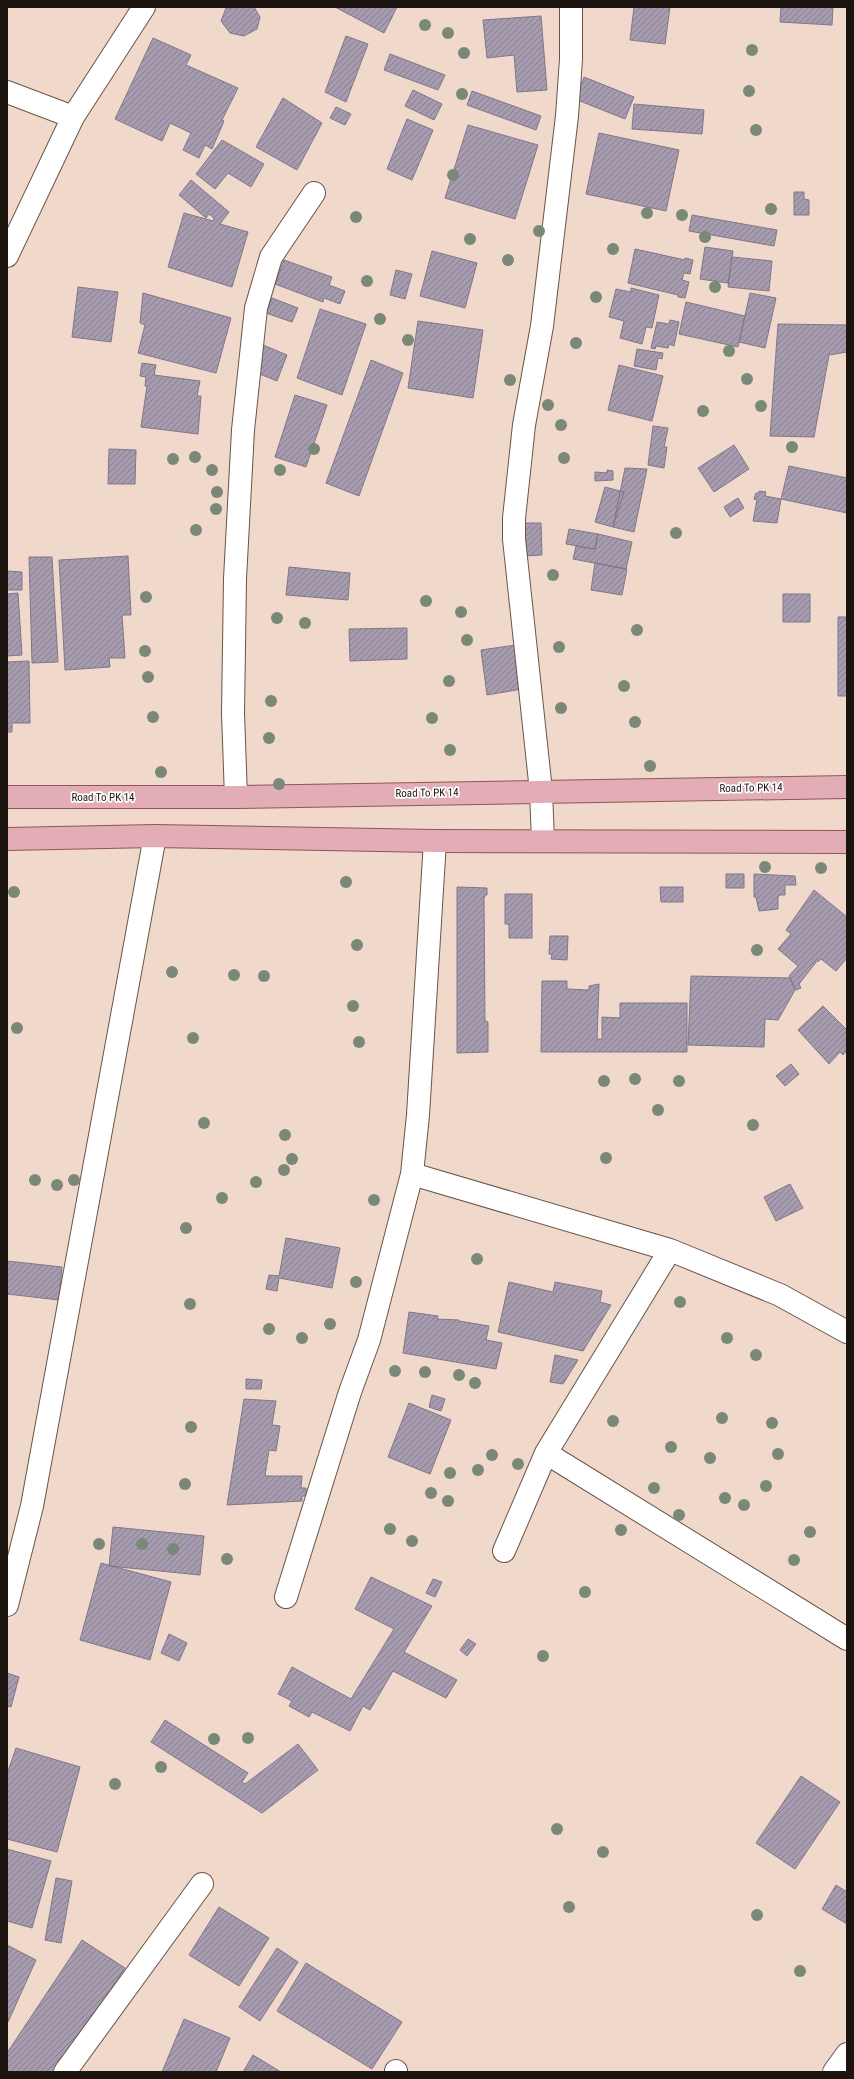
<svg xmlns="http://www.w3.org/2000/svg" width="854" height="2079" font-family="'Roboto Condensed',sans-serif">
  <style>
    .building { fill: url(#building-hatch); stroke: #817689 }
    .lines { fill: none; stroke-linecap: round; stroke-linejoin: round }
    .minor-casing { stroke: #685549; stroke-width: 24 }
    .major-casing { stroke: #90545a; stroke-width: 24 }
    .minor { stroke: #fff; stroke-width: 22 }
    .major { stroke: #e2adb4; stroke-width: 22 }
    .tree { fill: #798877 }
    .labels { text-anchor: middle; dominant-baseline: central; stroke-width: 3.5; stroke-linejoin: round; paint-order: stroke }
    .street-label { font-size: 11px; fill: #1b140f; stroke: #fff }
  </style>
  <defs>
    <pattern id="building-hatch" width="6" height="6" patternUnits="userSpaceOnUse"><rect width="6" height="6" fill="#a69baf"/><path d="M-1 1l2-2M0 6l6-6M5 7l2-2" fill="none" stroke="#867d8d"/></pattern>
  </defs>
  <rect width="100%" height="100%" fill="#f0d9cb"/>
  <path class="building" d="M254 7 260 17 257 29 244 36 230 33 221 21 226 8Z
    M335 7H397L384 33Z
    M634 7H670L665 44 630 40Z
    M781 7H833L832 25 780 22Z
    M541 16 547 90 517 92 514 55 487 58 483 20Z
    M346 36 368 44 346 102 325 92Z
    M153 38 191 55 186 65 238 88 222 120 224 121 212 149 205 145 199 158 183 150 191 133 170 123 162 141 115 119Z
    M390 54 445 75 438 90 384 70Z
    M584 77 634 97 625 119 575 99Z
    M413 90 442 104 434 120 405 106Z
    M472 91 541 116 536 130 467 105Z
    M283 98 322 123 297 170 256 147Z
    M634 104 704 110 702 134 632 129Z
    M336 107 351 114 345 125 330 118Z
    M407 119 433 130 412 180 387 169Z
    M468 125 538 145 515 219 445 198Z
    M599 133 679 150 666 211 586 194Z
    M222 140 264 164 251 187 228 173 215 189 196 174Z
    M191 180 229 212 220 224 248 232 232 287 168 267 184 213 213 221 214 218 209 214 206 218 179 195Z
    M794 192H804V199L809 200V215H794Z
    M692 215 777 230 774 246 689 231Z
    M705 247 733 251 728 283 700 279Z
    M635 249 685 260V258L693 260 690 274 684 273 682 280 689 282 685 298 678 297V295L628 283Z
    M432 251 477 263 465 308 420 296Z
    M732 257 772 261 769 291 728 287Z
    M284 260 332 277 329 285 345 291 340 304 324 298 323 302 275 284Z
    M396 270 412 274 405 299 390 295Z
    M78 287 118 292 111 342 72 337Z
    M631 288 659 295 652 328 646 327 642 344 620 338 624 321 609 317 616 289 631 292Z
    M143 293 231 318 216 373 138 353 145 325 140 323Z
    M750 293 776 298 765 348 739 342Z
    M272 298 298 308 292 322 266 313Z
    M686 302 745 316 738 347 679 334Z
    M320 309 366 324 342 395 297 378Z
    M670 320 679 322 674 346 669 344 668 348 656 346 655 349 651 348 657 322 669 324Z
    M418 321 483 330 473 398 408 388Z
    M778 324 847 325V352L829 355 814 437 770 436Z
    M263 345 287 355 277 381 252 371Z
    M637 349 663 353 662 359 658 358 656 370 634 366Z
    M371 360 403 373 359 496 326 483Z
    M142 363 156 365 154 375 200 381 197 396H201L198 434 141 427 147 386H145L146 377 140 376Z
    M619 365 663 376 652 421 608 410Z
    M295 395 327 405 306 467 275 457Z
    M653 426 668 428 664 447H667L664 468 648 465Z
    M734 445 749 469 714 492 698 468Z
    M109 449 136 450 135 484H108Z
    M789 466 847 478V513L781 499Z
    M625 468 647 469 634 532 613 527Z
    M607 470 613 471V480L595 481V472L607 473Z
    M605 487 624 492 613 527 595 522Z
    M759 491 766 492 765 496 781 499 777 523 753 521 757 500 754 499 756 493H759Z
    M738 498 744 508 730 517 724 507Z
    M524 523H541L542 555 525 556Z
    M569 529 598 534 595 549 566 544Z
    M598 534 632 542 626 569 573 559 576 546 595 549Z
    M128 556 131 615H122L125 658H109L110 667 65 670 59 560Z
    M29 557H52L58 662 32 663Z
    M595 563 627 569 622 595 591 590Z
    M289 567 350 573 348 600 286 595Z
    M7 571 22 572V590H7Z
    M18 593 22 655 7 656V594Z
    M783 594H810V622H783Z
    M838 617H847V696H838Z
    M407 628V659L350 661 349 629Z
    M516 645 522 689 487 695 481 650Z
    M29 661 30 723H12V732H7V662Z
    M726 874H744V888H726Z
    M754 874 795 876 796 885H785V895H780L778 897V909L759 911 756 897H754Z
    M457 887 487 888V895H485L484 899 485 1021 488 1022V1052L457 1053Z
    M660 887H683V902H661Z
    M814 890 847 917V958L836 971 821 959 819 961H817L799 984 801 988 796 990 789 976 798 966 778 949 791 934 786 930Z
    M505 894H532V938H509V924H505Z
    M550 936H568L567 960 551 959 552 955 549 954Z
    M691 976 790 978 795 990 778 1020 765 1019 764 1047 688 1045Z
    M542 981H567V989L589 990V986L599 984 597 1039H602V1017L620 1018V1003H687V1052H541Z
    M823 1006 847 1030V1050L843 1055 840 1052 829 1064 798 1030Z
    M791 1064 799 1074 785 1086 776 1076Z
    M790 1184 803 1208 776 1221 764 1197Z
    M286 1238 340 1248 332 1288 279 1278 277 1291 266 1289 269 1275 279 1276Z
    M7 1261 62 1267 59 1300 7 1294Z
    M509 1282 553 1292 555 1282 602 1291 600 1302 611 1305 583 1351 498 1332Z
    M409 1312 438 1316 437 1319 459 1320V1321L489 1326 486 1340 502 1343 496 1369 403 1353Z
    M555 1355 578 1360 563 1384 550 1382Z
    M246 1379 262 1380 261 1389H246Z
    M432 1395 445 1399 441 1411 429 1407Z
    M244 1399 276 1401 272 1425 280 1426 276 1451 269 1450 265 1476H302L301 1488H306V1496H302V1501L227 1505Z
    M409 1403 451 1420 430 1474 388 1457Z
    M113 1527 204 1536 200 1575 109 1566Z
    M101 1563 171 1582 150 1660 80 1640Z
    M371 1577 432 1606 404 1652 457 1680 446 1698 393 1671 370 1710 363 1706 350 1731 312 1712 309 1717 289 1706 292 1701 278 1694 292 1667 351 1699 394 1629 355 1609Z
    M433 1579 442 1582 435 1597 426 1593Z
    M169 1634 187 1643 179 1661 161 1653Z
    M468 1639 476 1644 467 1656 460 1650Z
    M7 1673 19 1677 11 1707 7 1706Z
    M165 1720 248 1773 242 1782 245 1784 298 1744 318 1770 262 1813 151 1742Z
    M16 1748 80 1767 57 1852 7 1839V1774Z
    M801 1776 840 1802 795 1869 756 1843Z
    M7 1849 51 1861 32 1928 7 1921Z
    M56 1878 72 1881 61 1943 45 1940Z
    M836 1885 847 1892V1924L822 1909Z
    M219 1907 269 1938 239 1986 189 1955Z
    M82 1940 125 1968 56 2072H7V2053Z
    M7 1945 36 1960 8 2022 7 2021Z
    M277 1948 298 1962 260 2021 239 2007Z
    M306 1963 402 2022 372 2069 277 2011Z
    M184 2019 230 2038 216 2072H162Z
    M253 2055 281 2072H243Z"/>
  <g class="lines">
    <defs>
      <path id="minor" d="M7 92 73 117
        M7 256 73 117 144 7
        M236 797 233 713 235 579 243 430 256 308 271 257 314 193
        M543 841 541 791 514 539V518L524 425 542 326 567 116 571 59V7
        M412 1174 670 1250 780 1295 847 1332
        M546 1453 847 1639
        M504 1551 546 1453 670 1250
        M286 1597 350 1392 369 1340 412 1174 418 1115 435 841
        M7 1605 32 1506 155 836
        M65 2072 202 1884
        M396 2072V2071
        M834 2072 847 2054"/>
      <path id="major" d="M7 797H236L847 787
        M7 839 155 836 435 841 847 842"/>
    </defs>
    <use href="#minor" class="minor-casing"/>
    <use href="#major" class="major-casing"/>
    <use href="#minor" class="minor"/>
    <use href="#major" class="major"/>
  </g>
  <g class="tree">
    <circle cx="425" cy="25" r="6"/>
    <circle cx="448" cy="33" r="6"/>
    <circle cx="752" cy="50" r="6"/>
    <circle cx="464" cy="53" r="6"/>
    <circle cx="749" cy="91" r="6"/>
    <circle cx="462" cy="94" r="6"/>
    <circle cx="756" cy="130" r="6"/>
    <circle cx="453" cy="175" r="6"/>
    <circle cx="771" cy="209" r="6"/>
    <circle cx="647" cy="213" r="6"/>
    <circle cx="682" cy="215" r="6"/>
    <circle cx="356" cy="217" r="6"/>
    <circle cx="539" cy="231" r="6"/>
    <circle cx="705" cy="237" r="6"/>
    <circle cx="470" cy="239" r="6"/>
    <circle cx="613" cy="249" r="6"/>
    <circle cx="508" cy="260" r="6"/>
    <circle cx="367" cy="281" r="6"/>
    <circle cx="715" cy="287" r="6"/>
    <circle cx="596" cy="297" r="6"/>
    <circle cx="380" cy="319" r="6"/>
    <circle cx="408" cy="340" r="6"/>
    <circle cx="576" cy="343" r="6"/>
    <circle cx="729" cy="351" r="6"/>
    <circle cx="747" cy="379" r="6"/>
    <circle cx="510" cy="380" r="6"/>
    <circle cx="548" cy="405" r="6"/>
    <circle cx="761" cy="406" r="6"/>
    <circle cx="703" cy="411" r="6"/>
    <circle cx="561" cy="425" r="6"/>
    <circle cx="792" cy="447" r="6"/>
    <circle cx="314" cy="449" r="6"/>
    <circle cx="195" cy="457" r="6"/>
    <circle cx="564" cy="458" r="6"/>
    <circle cx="173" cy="459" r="6"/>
    <circle cx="212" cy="470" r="6"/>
    <circle cx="280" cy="470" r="6"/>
    <circle cx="217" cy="492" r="6"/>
    <circle cx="216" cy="509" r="6"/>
    <circle cx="196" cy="530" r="6"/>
    <circle cx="676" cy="533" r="6"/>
    <circle cx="553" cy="575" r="6"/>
    <circle cx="146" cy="597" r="6"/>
    <circle cx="426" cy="601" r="6"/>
    <circle cx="461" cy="612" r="6"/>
    <circle cx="277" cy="618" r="6"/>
    <circle cx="305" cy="623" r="6"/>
    <circle cx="637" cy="630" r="6"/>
    <circle cx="467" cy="640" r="6"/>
    <circle cx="559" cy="647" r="6"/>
    <circle cx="145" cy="651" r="6"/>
    <circle cx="148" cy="677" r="6"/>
    <circle cx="449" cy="681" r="6"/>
    <circle cx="624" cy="686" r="6"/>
    <circle cx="271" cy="701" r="6"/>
    <circle cx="561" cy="708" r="6"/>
    <circle cx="153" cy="717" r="6"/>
    <circle cx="432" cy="718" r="6"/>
    <circle cx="635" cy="722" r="6"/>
    <circle cx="269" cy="738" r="6"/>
    <circle cx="450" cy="750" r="6"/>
    <circle cx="650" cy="766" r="6"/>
    <circle cx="161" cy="772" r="6"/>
    <circle cx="279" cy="784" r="6"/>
    <circle cx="765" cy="867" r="6"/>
    <circle cx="821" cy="868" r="6"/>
    <circle cx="346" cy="882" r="6"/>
    <circle cx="14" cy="892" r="6"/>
    <circle cx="357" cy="945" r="6"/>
    <circle cx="757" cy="950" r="6"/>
    <circle cx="172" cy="972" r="6"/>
    <circle cx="234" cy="975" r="6"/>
    <circle cx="264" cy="976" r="6"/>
    <circle cx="353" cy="1006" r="6"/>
    <circle cx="17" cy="1028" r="6"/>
    <circle cx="193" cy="1038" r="6"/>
    <circle cx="359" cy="1042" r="6"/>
    <circle cx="635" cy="1079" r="6"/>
    <circle cx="604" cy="1081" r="6"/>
    <circle cx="679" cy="1081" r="6"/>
    <circle cx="658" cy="1110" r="6"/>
    <circle cx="204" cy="1123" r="6"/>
    <circle cx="753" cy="1125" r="6"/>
    <circle cx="285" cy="1135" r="6"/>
    <circle cx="606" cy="1158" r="6"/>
    <circle cx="292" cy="1159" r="6"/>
    <circle cx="284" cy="1170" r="6"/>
    <circle cx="35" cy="1180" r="6"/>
    <circle cx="74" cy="1180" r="6"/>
    <circle cx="256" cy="1182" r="6"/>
    <circle cx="57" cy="1185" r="6"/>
    <circle cx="222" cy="1198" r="6"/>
    <circle cx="374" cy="1200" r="6"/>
    <circle cx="186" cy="1228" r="6"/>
    <circle cx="477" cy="1259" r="6"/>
    <circle cx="356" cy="1282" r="6"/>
    <circle cx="680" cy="1302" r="6"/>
    <circle cx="190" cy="1304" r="6"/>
    <circle cx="330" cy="1324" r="6"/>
    <circle cx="269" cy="1329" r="6"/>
    <circle cx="302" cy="1338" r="6"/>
    <circle cx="727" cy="1338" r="6"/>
    <circle cx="756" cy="1355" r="6"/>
    <circle cx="395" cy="1371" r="6"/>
    <circle cx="425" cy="1372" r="6"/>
    <circle cx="459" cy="1375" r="6"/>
    <circle cx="475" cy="1383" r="6"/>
    <circle cx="722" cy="1418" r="6"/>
    <circle cx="613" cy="1421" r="6"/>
    <circle cx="772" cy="1423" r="6"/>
    <circle cx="191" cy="1427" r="6"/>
    <circle cx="671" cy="1447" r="6"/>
    <circle cx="778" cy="1454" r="6"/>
    <circle cx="492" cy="1455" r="6"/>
    <circle cx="710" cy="1458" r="6"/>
    <circle cx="518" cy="1464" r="6"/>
    <circle cx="478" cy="1470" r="6"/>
    <circle cx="450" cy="1473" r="6"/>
    <circle cx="185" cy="1484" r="6"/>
    <circle cx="766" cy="1486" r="6"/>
    <circle cx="654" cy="1488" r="6"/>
    <circle cx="431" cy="1493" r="6"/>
    <circle cx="725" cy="1498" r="6"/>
    <circle cx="448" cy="1501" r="6"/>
    <circle cx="744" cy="1505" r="6"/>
    <circle cx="679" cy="1515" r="6"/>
    <circle cx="390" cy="1529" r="6"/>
    <circle cx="621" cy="1530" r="6"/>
    <circle cx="810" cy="1532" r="6"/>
    <circle cx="412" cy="1541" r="6"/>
    <circle cx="99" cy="1544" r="6"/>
    <circle cx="142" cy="1544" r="6"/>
    <circle cx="173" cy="1549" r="6"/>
    <circle cx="227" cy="1559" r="6"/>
    <circle cx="794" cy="1560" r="6"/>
    <circle cx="585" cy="1592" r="6"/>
    <circle cx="543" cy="1656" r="6"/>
    <circle cx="248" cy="1738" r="6"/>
    <circle cx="214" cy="1739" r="6"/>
    <circle cx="161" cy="1767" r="6"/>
    <circle cx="115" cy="1784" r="6"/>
    <circle cx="557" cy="1829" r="6"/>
    <circle cx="603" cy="1852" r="6"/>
    <circle cx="569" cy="1907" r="6"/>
    <circle cx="757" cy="1915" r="6"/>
    <circle cx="800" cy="1971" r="6"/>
  </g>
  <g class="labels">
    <g class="street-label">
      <text transform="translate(751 788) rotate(-1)">Road To PK 14</text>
      <text transform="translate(427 793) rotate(-1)">Road To PK 14</text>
      <text x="103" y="797">Road To PK 14</text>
    </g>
  </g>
  <rect width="854" height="2079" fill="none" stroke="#1b140f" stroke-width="16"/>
</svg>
